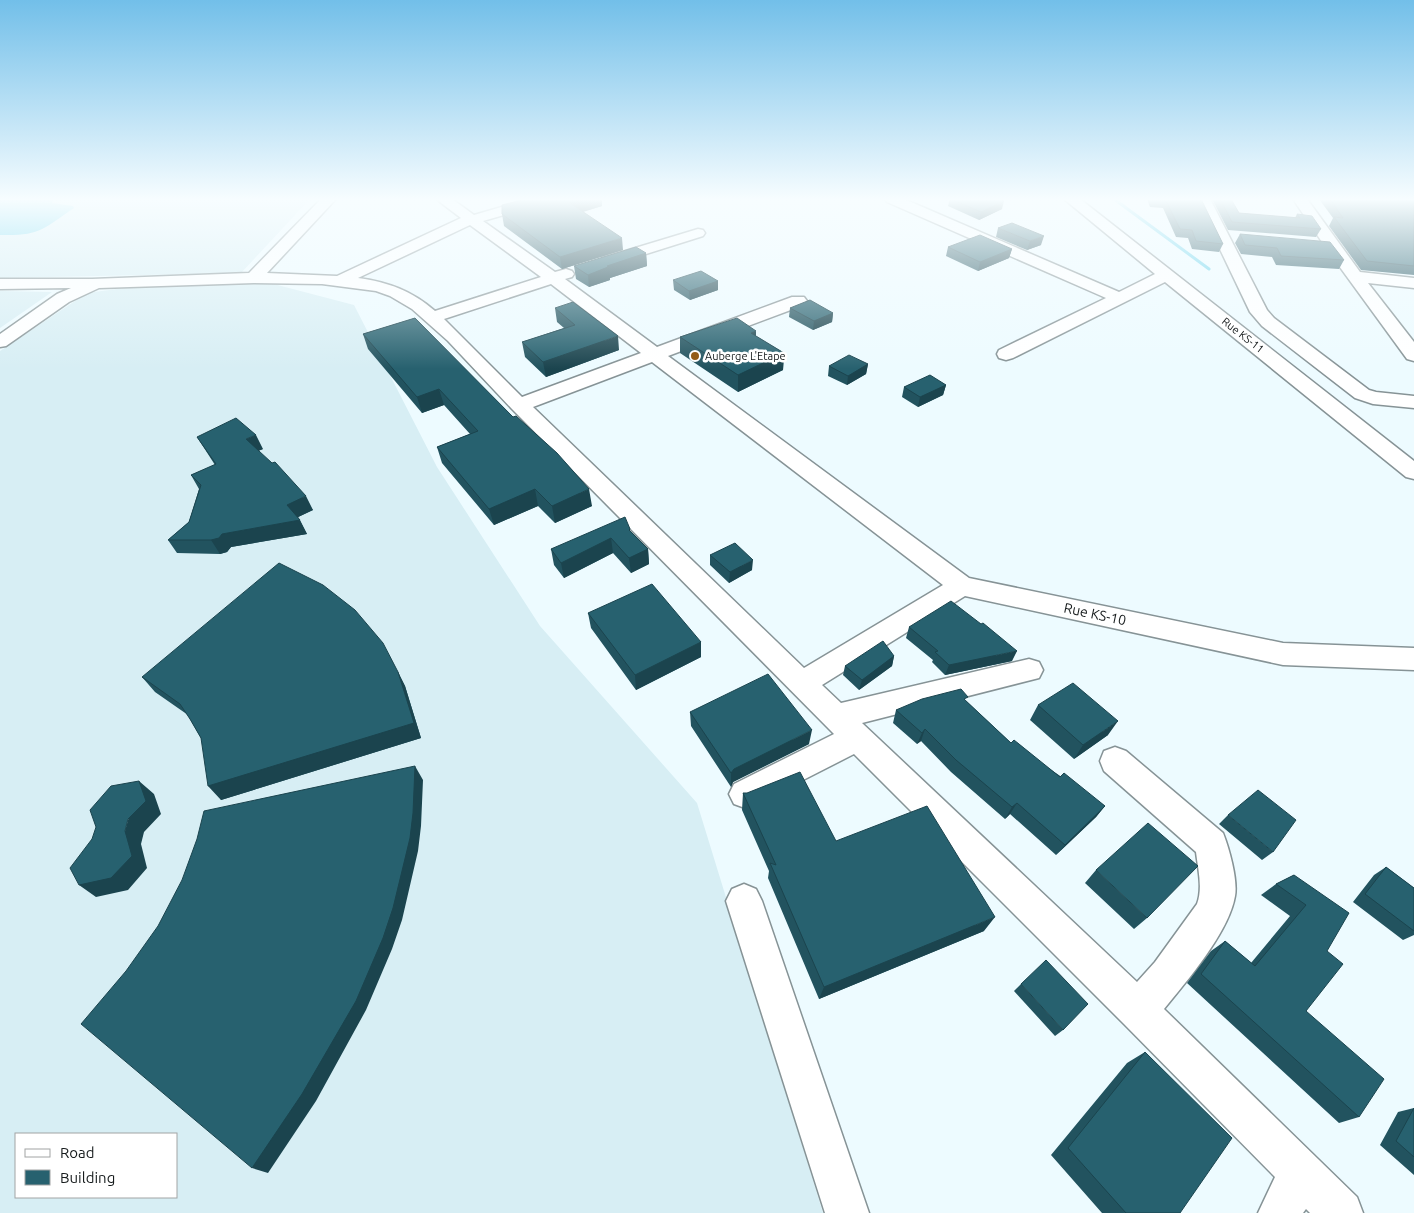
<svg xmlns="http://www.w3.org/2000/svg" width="1414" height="1213" font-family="Ubuntu,sans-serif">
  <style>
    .built { fill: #d7eef4; fill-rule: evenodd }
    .water { fill: #62d0ea }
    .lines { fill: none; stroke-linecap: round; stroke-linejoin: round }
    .stream { stroke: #62d0ea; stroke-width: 3 }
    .minor-casing { stroke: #869396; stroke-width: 3 }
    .minor { fill: #fff; fill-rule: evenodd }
    .wall { fill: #22535f }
    .shaded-wall { fill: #1b444e }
    .building { fill: #27616f; stroke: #1b444e }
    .poi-dot { fill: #935b16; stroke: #fff; stroke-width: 2 }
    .labels { text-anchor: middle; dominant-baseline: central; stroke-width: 5; stroke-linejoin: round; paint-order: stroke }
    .far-street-label { font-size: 11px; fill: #161b1c; stroke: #fff }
    .far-poi-label { font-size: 11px; fill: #161b1c; stroke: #fff; text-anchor: start }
    .street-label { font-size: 14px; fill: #161b1c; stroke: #fff }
  </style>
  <rect width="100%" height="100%" fill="#edfbff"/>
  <path class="built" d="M0 199H310L241 273 0 278Z
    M266 282 354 305 437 467 540 626 697 803 823 1213H0V351L87 293 132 287ZM16 1134H176V1197H16Z
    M0 291 52 292 0 328Z"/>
  <path class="water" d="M0 199H53L52 203 73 206 74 208C43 229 40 236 0 235Z"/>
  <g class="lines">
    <path class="stream" d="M1114 199 1209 269"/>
    <defs>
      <path id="minor" d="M321 199H336L267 273 337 276 461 218 436 199H452L474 215 529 199H551L549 202 483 221 555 272 566 269 572 271 574 274 572 277 565 279 657 347 792 297H804L807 301 804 305 668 356 969 578 1283 643 1414 648V670L1283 665 965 596 822 685 841 703 1029 659 1039 662 1043 670 1039 678 862 723 1137 982 1155 962 1197 904C1203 888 1198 869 1196 852L1104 771 1100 761 1104 751 1115 747 1126 751 1223 833C1229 848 1238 880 1235 896 1229 932 1187 981 1164 1009L1357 1197 1363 1213H1310L1306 1209 1303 1213H1258L1275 1177 1124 1024 854 754 756 804 745 808 734 804 729 794 734 784 834 734 512 409 448 341 412 309 390 296 376 291 322 284 254 283 99 288 69 302 6 346 0 347V334L57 294 71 288 0 289V279H92L249 273ZM470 225 541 277 435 311C412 291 388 282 358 278ZM551 284 641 353 522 397 444 319ZM652 362 943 585 804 668 533 407Z
        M885 199H904L1119 292 1155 274 1064 199H1080L1414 461V479L1406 477 1165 282 1013 358 1006 360 999 358 997 354 999 350 1106 298 887 202Z
        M1196 199H1210L1267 310 1274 318 1369 390 1376 392 1414 396V408L1373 404 1355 398 1262 326 1250 312Z
        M1293 199H1307L1360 272 1414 278V288L1368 283 1414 342V361L1407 359 1326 248Z
        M698 229 703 230 705 233 703 236 608 266 602 264 600 261 602 258Z
        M744 884 756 889 762 901 869 1213H825L726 901 732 889Z"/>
    </defs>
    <use href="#minor" class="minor-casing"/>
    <use href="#minor" class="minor"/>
  </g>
  <path class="wall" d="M526 199H602V206L583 212 623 250 562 269 504 226 502 214Z
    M950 199H997L1002 209 979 220 948 206Z
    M1147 199H1201L1223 244 1219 252 1192 249 1188 238 1176 237 1163 208 1150 207Z
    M1212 199H1231L1239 213 1295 218 1297 214 1321 229 1316 237 1228 230Z
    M1319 199H1414V275L1361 270 1329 226 1333 218Z
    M998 228 1041 245 1027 250 996 237Z
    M1240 234 1344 260 1339 269 1276 265 1272 257 1241 254 1235 243Z
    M948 247 1012 249 1009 258 978 271 946 256Z
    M646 253 647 266 610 278V280L589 287 576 279 574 266Z
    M673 280 718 281V290L690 300 674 290Z
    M555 308 619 350 546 377 525 357 522 342 564 328 557 322Z
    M790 308 833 313 832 322 813 330 789 317Z
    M415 318 592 506 555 523 538 506 494 525 442 463 437 447 470 434 444 405 422 413 368 349 363 334Z
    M756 336 784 353 783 370 738 392 680 353V337Z
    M868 364 866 374 847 385 828 376 829 366Z
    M946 385 943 395 918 407 902 397 904 387Z
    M197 437 263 449 258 451 313 510 298 517 307 534 231 547 227 552 220 554 177 553 168 540 189 522 199 489 191 475 215 465Z
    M631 532 648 549 649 564 631 573 613 553 564 578 554 565 551 549Z
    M710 555 752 570 729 583 710 565Z
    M588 613 701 642V657L636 690 591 628Z
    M909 627 1012 661 945 675 932 662 933 660 906 638Z
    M894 656 892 666 859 690 843 675 845 666Z
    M398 672 405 686 421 738 221 800 201 738 190 719 188 715 155 692 142 677Z
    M966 701 1011 743 1105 806 1096 817 1056 855 1010 814 1005 819 951 772 921 741 917 744 893 723 896 710Z
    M1038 705 1108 735 1074 759 1030 720Z
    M690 712 809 744 733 782 731 787 691 726Z
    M743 793 836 841 984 931 819 999 768 878 769 871 742 810Z
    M1228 815 1273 852 1262 860 1219 824Z
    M1386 867 1414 888V935L1403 940 1353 902 1374 875Z
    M1096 870 1147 918 1134 929 1085 883Z
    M1294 875 1327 951 1306 1011 1359 1117 1339 1123 1187 983 1211 951 1225 941 1251 963 1290 916 1261 895 1276 884Z
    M1021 984 1063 1030 1055 1036 1014 991Z
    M1145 1052 1180 1213H1102L1051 1155 1127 1063Z
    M1414 1108V1175L1380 1145 1398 1112Z"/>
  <path class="shaded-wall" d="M585 199H602V206L571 215 570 203Z
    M1004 201 1002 209 979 220 981 212Z
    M1044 236 1041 245 1027 250 1030 241Z
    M622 238 623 250 562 269 560 257Z
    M1012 249 1009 258 978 271 980 262Z
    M646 253 647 266 610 278V280L589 287 588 275 607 266Z
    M718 281V290L690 300 689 291Z
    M833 313 832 322 813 330 814 321Z
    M756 331V347L751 333Z
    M618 336 619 350 546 377 543 362Z
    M784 353 783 370 738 392V375Z
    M868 364 866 374 847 385 848 376Z
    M946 385 943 395 918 407 920 397Z
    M439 389 444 405 422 413 417 397Z
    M256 435 263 449 253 453 246 439Z
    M535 489 538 506 494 525 489 509Z
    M589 489 592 506 555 523 552 506Z
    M306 496 313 510 294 519 287 505Z
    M300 520 307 534 231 547 227 552 220 554 211 540 222 534Z
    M611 538 613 553 564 578 561 563Z
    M648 549 649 564 631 573 629 558Z
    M753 560 752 570 729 583 730 572Z
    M701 642V657L636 690 635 675Z
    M1017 651 1012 661 945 675 949 665Z
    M894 656 892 666 859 690 862 680Z
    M398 672 405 686 421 738 221 800 208 786Z
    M1118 721 1108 735 1074 759 1083 745Z
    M925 729 921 741 917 744 922 733Z
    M812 730 809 744 733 782 731 787V773L734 769Z
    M415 766 423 780 421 826 418 851 402 920 392 949 366 1010 316 1101 268 1173 252 1168Z
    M139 781 154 794 161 814 144 832 141 844 147 868 128 890 96 897 79 885 125 831Z
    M1017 803 1010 814 1005 819 1012 807Z
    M1105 806 1096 817 1056 855 1065 845Z
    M995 917 984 931 819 999 824 987Z"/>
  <path class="building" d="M526 199H585L570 203 622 238 560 257 502 214V205Z
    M951 199H997L1004 201 981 212Z
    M1153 199H1201L1223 244 1196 241 1192 230 1180 229 1166 201Z
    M1220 199H1231L1239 213 1300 218 1297 214 1312 216 1321 229 1232 222Z
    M1330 199H1414V266L1367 261 1334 217 1343 218Z
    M1012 223 1044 236 1030 241 998 228Z
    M1240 234 1330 242 1344 260 1281 256 1277 248 1245 245Z
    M980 235 1012 249 980 262 948 247Z
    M636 247 646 253 607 266 608 267 588 275 574 266Z
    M701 271 718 281 689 291 673 280Z
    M810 300 833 313 814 321 790 308Z
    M573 302 618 336 543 362 522 342 575 325 555 308Z
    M415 318 513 417 516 416 557 453 589 489 552 506 535 489 489 509 437 447 478 431 439 389 417 397 363 334Z
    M737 318 756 331 751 333 784 353 738 375 680 337Z
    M849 355 868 364 848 376 829 366Z
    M930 375 946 385 920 397 904 387Z
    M236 418 256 435 246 439 272 463 275 462 306 496 287 505 300 520 222 534 219 538 211 540H168L189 522 201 485 191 475 216 464 197 437Z
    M625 517 630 529 629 530 648 549 629 558 611 538 561 563 551 549Z
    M735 543 753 560 730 572 710 555Z
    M279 563 323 585 355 610 383 643 398 672 414 723 208 786 201 738 190 719 180 704 142 677Z
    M652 584 701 642 635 675 588 613Z
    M951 601 981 624 983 623 1017 651 949 665 935 652 938 651 909 627Z
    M883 641 894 656 862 680 845 666Z
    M768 674 812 730 734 769 731 773 690 712Z
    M1073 683 1118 721 1083 745 1038 705Z
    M961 689 968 697 964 699 1011 743 1014 740 1060 777 1064 773 1105 806 1065 845 1017 803 1012 807 956 760 925 729 922 733 896 710 922 699Z
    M415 766 413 813 410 838 393 908 383 938 356 1001 302 1094 252 1168 81 1024 126 971 158 926 182 880 197 839 204 811Z
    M800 772 836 841 927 806 995 917 824 987 770 863 776 865 743 793H747Z
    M139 781 146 801 128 819 125 831 132 856 111 878 79 885 70 868 92 839 96 827 90 810 111 786Z
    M1258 790 1296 820 1273 852 1228 815Z
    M1148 823 1198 866 1147 918 1096 870Z
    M1386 867 1414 888V931L1365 894Z
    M1294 875 1349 913 1327 951 1343 964 1306 1011 1384 1079 1359 1117 1201 974 1225 941 1255 966 1306 905 1276 884Z
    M1046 960 1088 1004 1063 1030 1021 984Z
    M1145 1052 1232 1138 1180 1213H1126L1068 1148Z
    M1414 1108V1157L1396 1141Z"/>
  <linearGradient id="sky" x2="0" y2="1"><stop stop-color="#72bfe9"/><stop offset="0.54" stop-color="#f7fdff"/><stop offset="1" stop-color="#f7fdff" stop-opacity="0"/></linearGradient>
  <rect width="1414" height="369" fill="url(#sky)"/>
  <circle class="poi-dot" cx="695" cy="356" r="5"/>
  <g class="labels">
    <g class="far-street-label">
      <text transform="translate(1243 335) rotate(38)">Rue KS-11</text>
    </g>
    <g class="far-poi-label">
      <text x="705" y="356">Auberge L'Etape</text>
    </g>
    <g class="street-label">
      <text transform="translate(1095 614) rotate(12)">Rue KS-10</text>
    </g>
  </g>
  <rect x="15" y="1133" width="162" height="65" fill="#ffffff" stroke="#a2a4a4"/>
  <rect x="25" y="1149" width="25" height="8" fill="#ffffff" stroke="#a2a4a4"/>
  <text x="60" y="1158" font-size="15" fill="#161b1c">Road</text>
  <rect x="25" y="1170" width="25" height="15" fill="#27616f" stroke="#a2a4a4"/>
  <text x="60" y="1183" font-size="15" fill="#161b1c">Building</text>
</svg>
